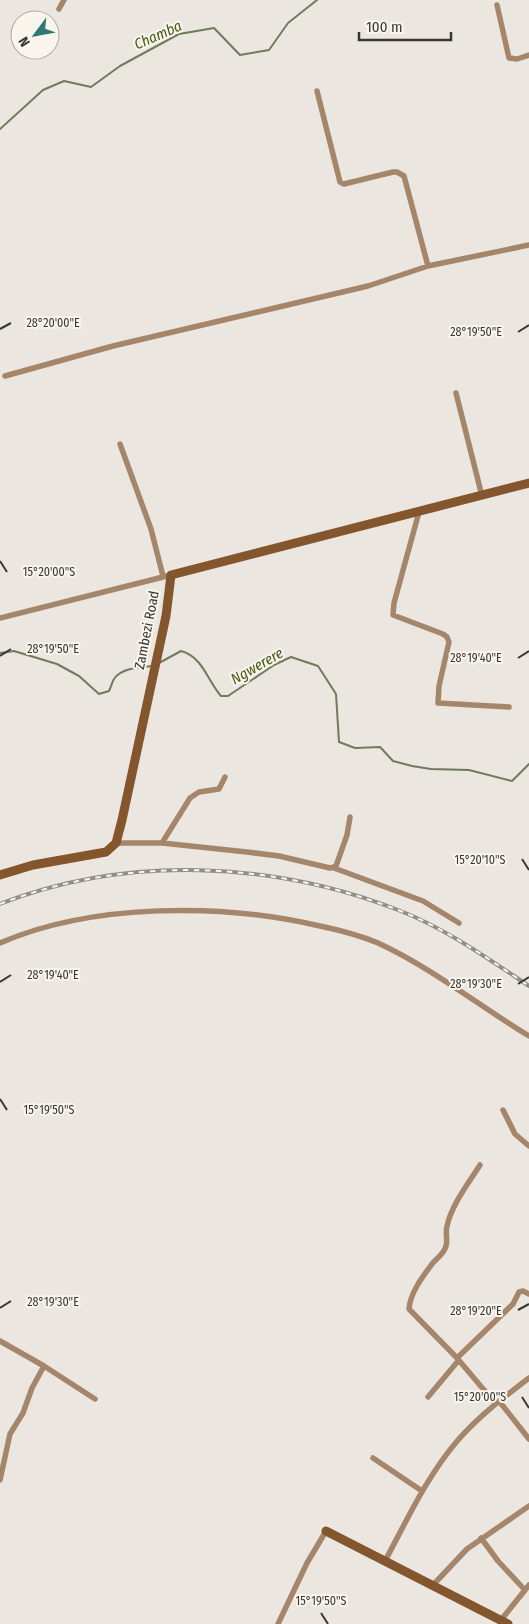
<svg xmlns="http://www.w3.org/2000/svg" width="529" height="1624" font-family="'Fira Sans Condensed',sans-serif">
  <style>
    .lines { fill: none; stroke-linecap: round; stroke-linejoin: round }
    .stream { stroke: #707b5c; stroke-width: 2 }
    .street { stroke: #a6866b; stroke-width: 5.5 }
    .secondary { stroke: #84562d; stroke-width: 9 }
    .rail-casing { stroke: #918e8a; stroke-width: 4 }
    .rail { stroke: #f9f5ed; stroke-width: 2; stroke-dasharray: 5.5; stroke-linecap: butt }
    .ticks { fill: none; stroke: #383634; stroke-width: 2 }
    .labels { text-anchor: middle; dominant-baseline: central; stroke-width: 4; stroke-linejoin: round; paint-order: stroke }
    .street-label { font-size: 14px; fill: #383634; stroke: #f9f5ed }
    .water-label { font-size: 15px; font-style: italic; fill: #485b1a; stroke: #f9f5ed }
    .ticks-label { font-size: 12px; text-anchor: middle; fill: #383634; stroke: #f9f5ed; stroke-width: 4; stroke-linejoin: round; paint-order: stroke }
  </style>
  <rect width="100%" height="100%" fill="#ebe7e0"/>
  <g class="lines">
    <path class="stream" d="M0 129 43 90 64 81 91 87 120 66 179 34 214 28 240 55 269 50 288 23 317 0
      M0 653 14 651 57 664 79 676 99 694 109 691C111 687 112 682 114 679 121 668 141 667 153 666
      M159 663 181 651C203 657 207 680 221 696H228L274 665 291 657 318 666 336 694 339 742 355 748 380 747 393 761 412 766 431 769 469 770 512 781 529 764"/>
    <path class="street" d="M497 5 509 58 517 59 529 55
      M59 9 64 0
      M317 91 340 182 344 184 393 172H397L404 176 428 266
      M5 376 113 346 368 286 428 266 529 245
      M456 393 482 496
      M120 444 151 529 163 576
      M419 512 394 603 393 615 443 634 447 637 449 642 439 686 438 703 509 707
      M0 618 171 575
      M116 843H162L247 852 279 856 330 868 336 866 347 835 350 817
      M162 843 190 798 199 792 219 789 225 777
      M334 868 423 901 459 923
      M0 943C92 903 223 903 320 926 339 930 359 935 378 943 432 968 478 1005 529 1036
      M503 1110 515 1134 529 1146
      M480 1165C468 1184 452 1204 447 1226 445 1232 448 1240 446 1246 444 1254 437 1258 432 1264 423 1276 410 1293 409 1309L457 1358 495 1403
      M0 1341 44 1366 95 1399
      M457 1358 513 1304 519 1292 523 1291 529 1294
      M428 1397 458 1361
      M499 1401 529 1439
      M373 1458 422 1491
      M0 1480 10 1434 23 1413 32 1388 44 1366
      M481 1538 498 1561 524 1589
      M385 1561C407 1520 427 1476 458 1440 479 1416 504 1397 529 1378
      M433 1585 467 1549 529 1506
      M501 1620 529 1585
      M278 1624 307 1563 326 1531"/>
    <path class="secondary" d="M0 875 33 865 106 852 116 843 122 820 166 616 171 575 529 483
      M326 1531 508 1624"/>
    <defs>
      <path id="rail" d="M0 904C126 855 272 861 398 910 445 928 487 958 529 986"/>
    </defs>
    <use href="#rail" class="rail-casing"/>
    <use href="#rail" class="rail"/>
  </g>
  <path class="ticks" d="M0 329 11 323M518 332 529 325M0 561 7 572M0 656 11 649M518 658 529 651M522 859 529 870M0 982 11 975M518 984 529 977M0 1099 7 1110M0 1308 11 1301M518 1310 529 1304M522 1397 529 1408M321 1613 328 1624"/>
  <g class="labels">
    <g class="street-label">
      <text transform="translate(147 630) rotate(-79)">Zambezi Road</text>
    </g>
    <g class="water-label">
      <text transform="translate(158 35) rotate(-24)">Chamba</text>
      <text transform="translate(257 666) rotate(-30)">Ngwerere</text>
    </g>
  </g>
  <g class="ticks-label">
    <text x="53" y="327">28°20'00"E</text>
    <text x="476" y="336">28°19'50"E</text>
    <text x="49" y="576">15°20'00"S</text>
    <text x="53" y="653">28°19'50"E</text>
    <text x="476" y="662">28°19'40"E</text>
    <text x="480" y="864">15°20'10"S</text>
    <text x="53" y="979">28°19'40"E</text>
    <text x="476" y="988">28°19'30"E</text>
    <text x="49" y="1114">15°19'50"S</text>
    <text x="53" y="1306">28°19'30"E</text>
    <text x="476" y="1315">28°19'20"E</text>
    <text x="480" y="1401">15°20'00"S</text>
    <text x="321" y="1605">15°19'50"S</text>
  </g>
  <g transform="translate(35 35) rotate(238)"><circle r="24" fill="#f9f5ed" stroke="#aca9a3"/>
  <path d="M0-4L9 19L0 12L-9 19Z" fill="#307872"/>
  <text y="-8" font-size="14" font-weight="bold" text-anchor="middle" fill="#383634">N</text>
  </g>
  <path d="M359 32v8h92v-8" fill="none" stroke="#383634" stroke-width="2.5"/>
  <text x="366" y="32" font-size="15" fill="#383634" stroke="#f9f5ed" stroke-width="4" paint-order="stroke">100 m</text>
</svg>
